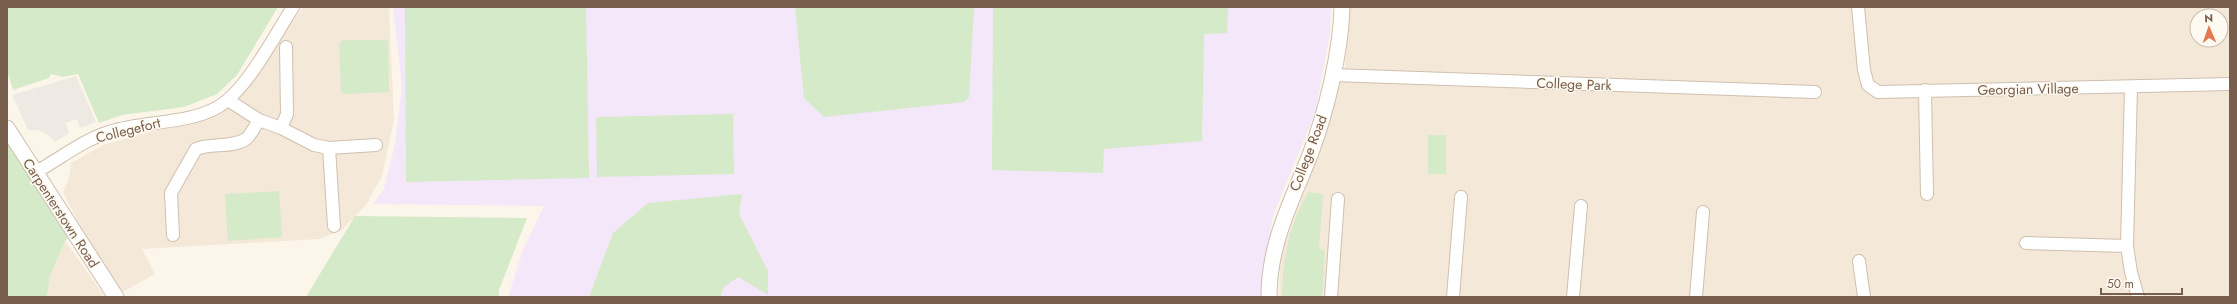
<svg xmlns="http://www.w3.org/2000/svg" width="2237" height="304" font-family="Jost,sans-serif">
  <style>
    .residential { fill: #f4e9d9; fill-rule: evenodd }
    .industrial { fill: #eee9e3 }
    .education { fill: #f3e7f9 }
    .green { fill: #d5eac8 }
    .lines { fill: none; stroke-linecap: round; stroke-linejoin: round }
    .minor-casing { stroke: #cfbfaf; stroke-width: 14 }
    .tertiary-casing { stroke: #cfbfaf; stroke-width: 17 }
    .minor { stroke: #fff; stroke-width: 12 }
    .tertiary { stroke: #fff; stroke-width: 15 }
    .labels { text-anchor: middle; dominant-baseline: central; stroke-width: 3; stroke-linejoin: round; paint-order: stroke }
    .street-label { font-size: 14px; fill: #775e4d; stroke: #fffaf1 }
  </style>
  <rect width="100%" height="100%" fill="#fcf6ea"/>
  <path class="residential" d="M303 7H389L394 120 382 176 366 205 342 230 320 239 142 249 155 274 121 293 92 250 63 192 69 178 71 163 103 145 224 111Z
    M1350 7H2230V297H1279L1280 257 1289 215 1304 188 1345 66ZM2197 16H2221V40H2197Z
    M66 242 105 297H47L50 276Z"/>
  <path class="industrial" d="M76 76 96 122 80 128 77 119 66 123 69 133 55 142 47 134 37 130H28L12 95Z"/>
  <path class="education" d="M393 7H1331L1330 33 1315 113 1273 215 1264 273V297H508L523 250 544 206 373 204 384 189 395 144 402 86Z"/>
  <path class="green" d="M7 7H278L237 75 217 94 184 107 122 115 99 123 78 74 63 77 51 74 49 78 13 90 7 71Z
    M405 7H586L589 178 406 182Z
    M795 7H974L969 97 964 102 824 117 804 98Z
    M993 7H1228L1227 33 1204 34 1202 141 1104 149 1103 173 992 170Z
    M343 40H388L389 92 344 94 341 91 339 44Z
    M733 114 734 174 597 177 596 117Z
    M1428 135H1446V174H1428Z
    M7 138 68 236 50 276 47 297H7Z
    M279 191 282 237 228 241 225 194Z
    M1308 192 1323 194 1319 248 1325 251 1322 297H1282C1283 255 1288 230 1308 192Z
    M742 194 739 214 768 271V295L738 277 724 287 720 297H589L613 233 648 203Z
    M355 216 527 218 499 290V297H306Z"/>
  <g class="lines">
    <defs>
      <path id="minor" d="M1858 7 1864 70 1868 85 1878 92 2230 84
        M1333 75 1815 92
        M2131 87 2127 246 2131 272 2138 297
        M1925 90 1927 194
        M228 100 259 120 281 128 314 145 329 148 376 145
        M281 128 287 114 286 47
        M329 148 334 226
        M34 173C60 159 81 141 109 132 144 120 186 125 218 107 247 90 275 35 293 7
        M173 235 171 193 196 149C211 143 233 148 246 139 251 135 255 126 259 120
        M2026 243 2127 246
        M1859 261 1864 297
        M1331 297 1338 199
        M1453 297 1461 197
        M1573 297 1581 206
        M1696 297 1703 212"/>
      <path id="tertiary" d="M7 128 116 297
        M1269 297C1269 243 1291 203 1310 155 1326 113 1341 52 1342 7"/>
    </defs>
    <use href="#minor" class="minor-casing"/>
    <use href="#tertiary" class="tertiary-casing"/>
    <use href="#minor" class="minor"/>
    <use href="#tertiary" class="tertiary"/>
  </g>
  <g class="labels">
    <g class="street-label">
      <text transform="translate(1574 84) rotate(2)">College Park</text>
      <text transform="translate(2028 89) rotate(-1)">Georgian Village</text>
      <text transform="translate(128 130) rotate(-14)">Collegefort</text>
      <text transform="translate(1308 153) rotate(-69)">College Road</text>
      <text transform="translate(61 213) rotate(57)">Carpenterstown Road</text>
    </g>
  </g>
  <rect width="2237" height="304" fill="none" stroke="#775e4d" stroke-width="16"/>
  <g transform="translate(2209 28) rotate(358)"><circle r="19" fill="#fffaf1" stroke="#c9bcaf"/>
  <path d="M0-3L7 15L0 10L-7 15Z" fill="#e37953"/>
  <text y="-6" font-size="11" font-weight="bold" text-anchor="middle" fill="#775e4d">N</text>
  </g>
  <path d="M2101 288v6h81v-6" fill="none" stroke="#775e4d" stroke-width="2"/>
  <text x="2107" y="288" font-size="12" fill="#775e4d" stroke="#fffaf1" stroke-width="3" paint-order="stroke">50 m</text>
</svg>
